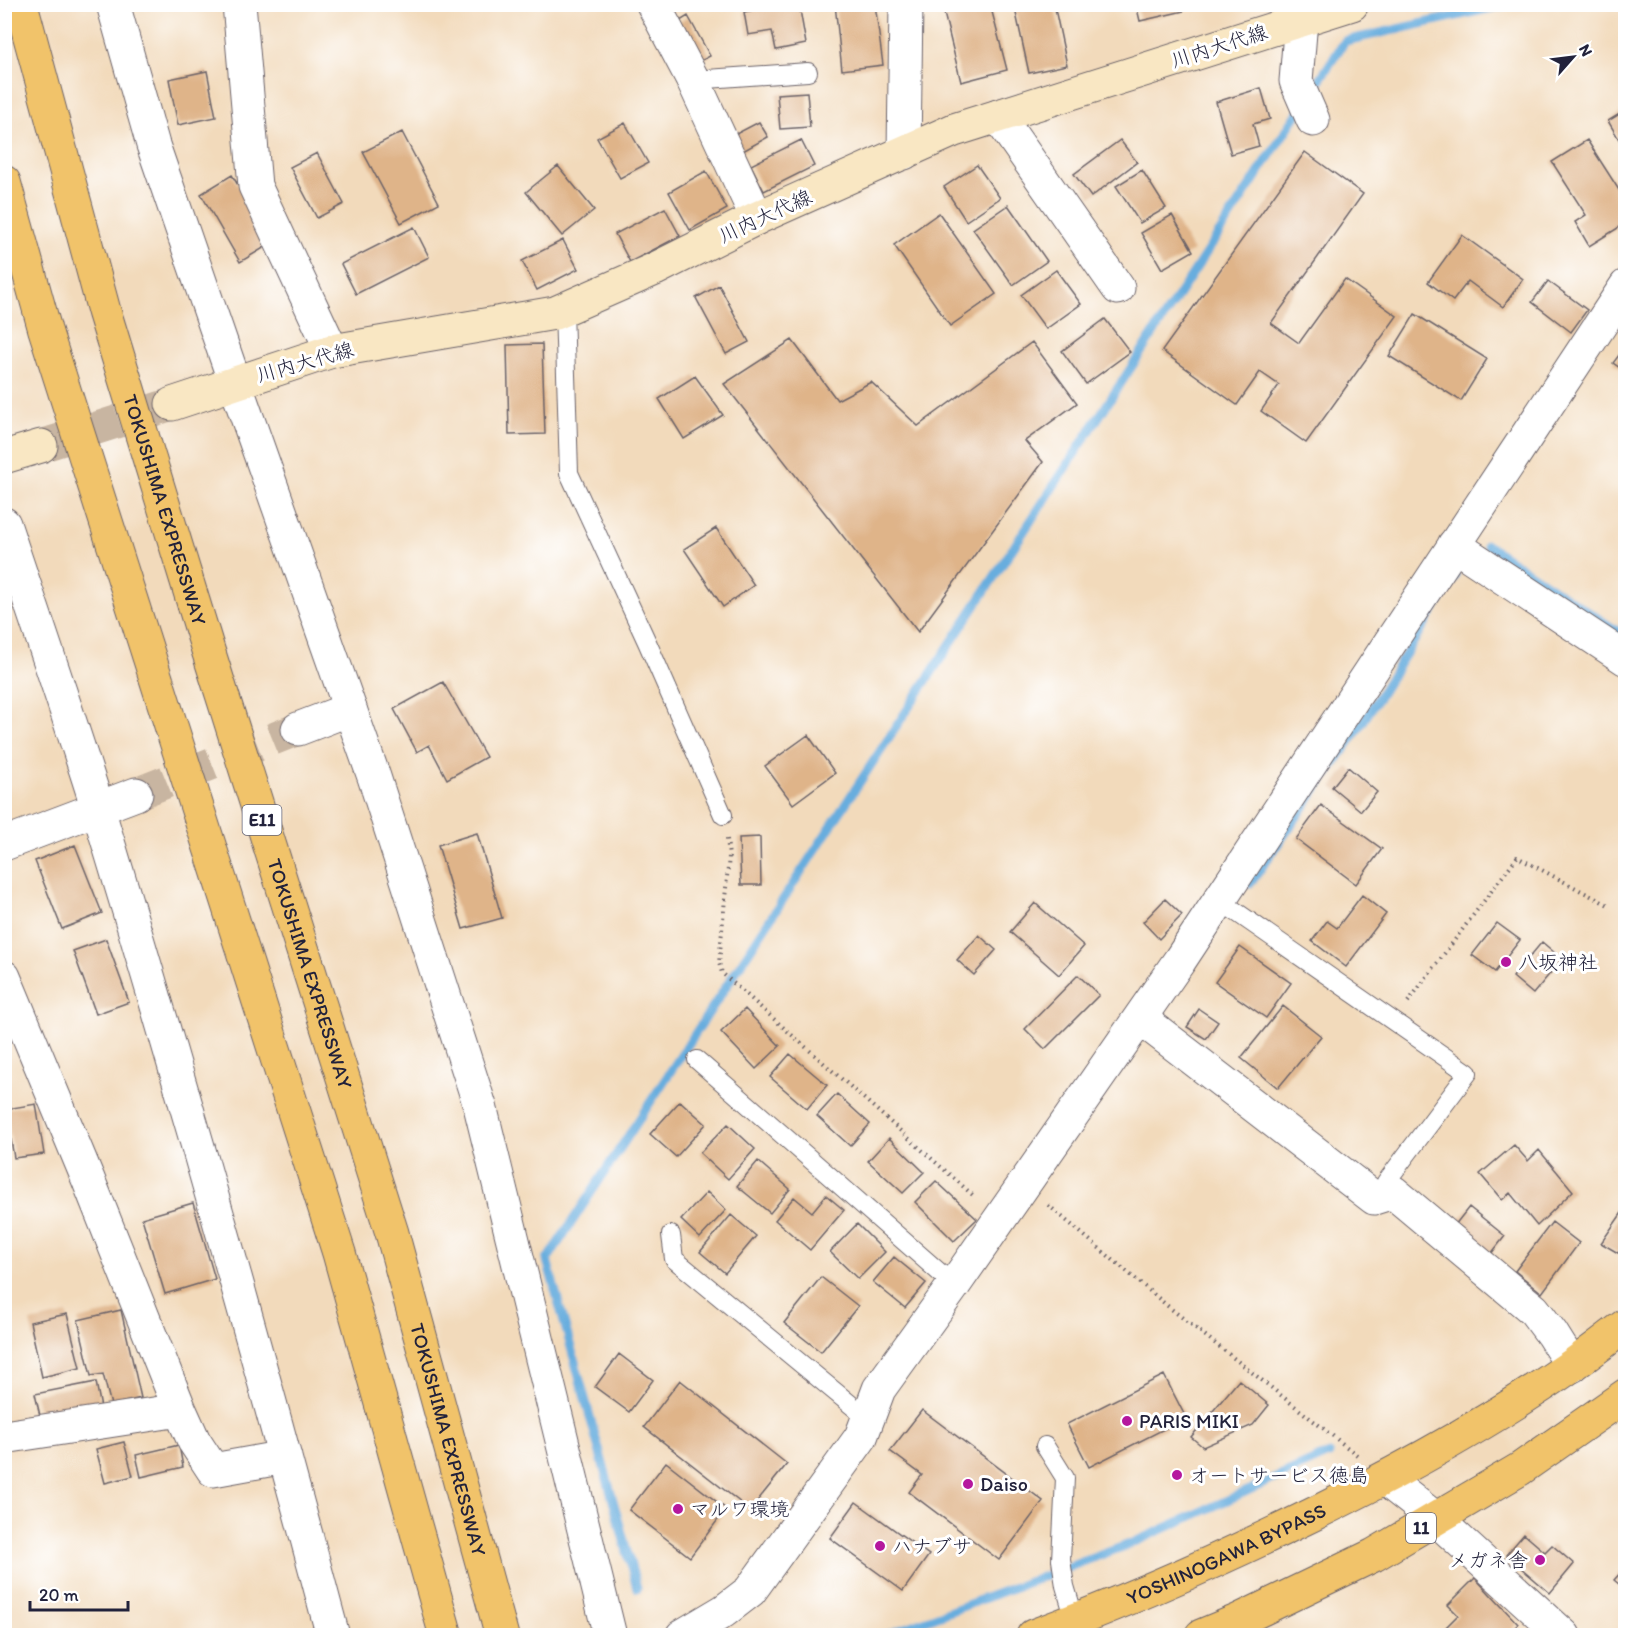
<svg xmlns="http://www.w3.org/2000/svg" width="1630" height="1640" font-family="Itim,'Klee One',sans-serif">
  <style>
    .lines { fill: none; stroke-linecap: round; stroke-linejoin: round }
    .stream { stroke: #68adde; stroke-width: 9 }
    .building { fill: #dfb489 }
    .minor-tunnel { stroke: #c8b5a1; stroke-width: 33; stroke-dasharray: 33 16; stroke-linecap: butt }
    .secondary-tunnel { stroke: #c8b5a1; stroke-width: 33; stroke-dasharray: 33 16; stroke-linecap: butt }
    .service-casing { stroke: #6b6268; stroke-width: 20 }
    .minor-casing { stroke: #6b6268; stroke-width: 35 }
    .tertiary-casing { stroke: #6b6268; stroke-width: 35 }
    .secondary-casing { stroke: #6b6268; stroke-width: 35 }
    .trunk-casing { stroke: #6b6268; stroke-width: 35 }
    .motorway-casing { stroke: #6b6268; stroke-width: 35 }
    .path { stroke: #6b6268; stroke-width: 4; stroke-dasharray: 1.5 4.5; stroke-linecap: butt }
    .service { stroke: #fff; stroke-width: 18 }
    .minor { stroke: #fff; stroke-width: 33 }
    .tertiary { stroke: #fff; stroke-width: 33 }
    .secondary { stroke: #f9e7c3; stroke-width: 33 }
    .trunk { stroke: #f1c36a; stroke-width: 33 }
    .motorway { stroke: #f1c36a; stroke-width: 33 }
    .poi-dot { fill: #b5179e; stroke: #fff; stroke-width: 2 }
    .labels { text-anchor: middle; dominant-baseline: central; stroke-width: 6; stroke-linejoin: round; paint-order: stroke }
    .shield { fill: #fff; stroke: #646476; stroke-width: 1.5 }
    .shield-label { font-size: 18px; font-weight: bold; fill: #22223b }
    .street-label { font-size: 20px; fill: #22223b; stroke: #fff }
    .poi-label { font-size: 20px; fill: #22223b; stroke: #fff; text-anchor: start }
  </style>
  <rect width="100%" height="100%" fill="#fff"/>
  <filter id="ink" filterUnits="userSpaceOnUse"><feTurbulence type="fractalNoise" baseFrequency=".0167" numOctaves="2"/><feDisplacementMap in="SourceGraphic" scale="12" xChannelSelector="R" yChannelSelector="G"/><feConvolveMatrix kernelMatrix="1 2 1 2 8 2 1 2 1" color-interpolation-filters="sRGB"/></filter>
  <filter id="wash" filterUnits="userSpaceOnUse"><feTurbulence type="fractalNoise" baseFrequency=".008" numOctaves="4" result="noise"/><feDisplacementMap in="SourceGraphic" scale="24" xChannelSelector="R" yChannelSelector="G"/><feGaussianBlur stdDeviation="1.35" result="paint"/><feColorMatrix in="noise" values="0 0 0 0 0 0 0 0 0 0 0 0 0 0 0 0 0 1.4 0 .05"/><feComposite in="paint" operator="in"/></filter>
  <g filter="url(#wash)">
    <rect width="100%" height="100%" fill="#f2dabb"/>
    <g class="lines">
      <path class="stream" d="M1310 94 1345 41 1509 4
        M1487 545 1626 637
        M1250 884 1357 731 1455 576
        M637 1588 547 1260 1301 108
        M884 1636 1130 1544 1329 1454"/>
    </g>
    <g id="blocks">
      <path class="building" d="M786 4H799L806 44 776 50 772 31 748 35 744 12Z
        M835 4H875L883 65 842 70Z
        M990 4 1007 70 961 82 942 5Z
        M1014 4H1054L1067 65 1029 73Z
        M1136 4H1182L1184 11 1140 21Z
        M688 16 710 56 697 63 675 24Z
        M207 71 216 117 178 125 169 79Z
        M1261 88 1270 119 1253 124 1259 146 1231 154 1216 102Z
        M807 92 810 127 780 129 777 94Z
        M1626 110V151L1608 121Z
        M759 122 768 137 743 151 734 135Z
        M625 123 648 163 620 178 597 138Z
        M402 132 439 203 401 223 363 152Z
        M801 140 814 166 764 191 751 165Z
        M1120 140 1137 162 1091 197 1074 174Z
        M1587 140 1626 201V223L1589 246 1575 222 1586 215 1552 162Z
        M1305 152 1363 194 1271 323 1299 343 1345 279 1397 316 1306 443 1261 411 1279 385 1260 372 1237 405 1162 351Z
        M317 153 344 204 317 218 290 167Z
        M977 165 1000 198 966 221 944 187Z
        M558 166 594 210 562 236 526 192Z
        M1142 170 1166 208 1140 223 1116 186Z
        M706 171 727 209 690 230 669 192Z
        M232 175 272 243 240 262 201 194Z
        M1008 205 1047 261 1013 285 973 229Z
        M665 208 680 236 630 262 615 234Z
        M939 213 996 294 950 326 894 245Z
        M1172 215 1193 251 1162 269 1141 233Z
        M414 227 429 257 356 294 341 264Z
        M1462 235 1523 279 1503 307 1468 281 1453 301 1428 282Z
        M563 240 578 269 537 290 522 261Z
        M1056 270 1081 304 1046 329 1021 295Z
        M1548 281 1587 310 1571 332 1532 302Z
        M719 285 749 342 726 354 696 298Z
        M1415 314 1487 359 1461 401 1389 356Z
        M1105 319 1130 352 1086 384 1062 351Z
        M792 340 837 400 871 382 918 426 1032 342 1077 403 1025 441 1043 462 918 632 724 384Z
        M542 344 545 434 509 435 507 345Z
        M1626 346V372L1613 363Z
        M695 376 723 415 684 439 659 399Z
        M716 528 754 585 723 607 684 549Z
        M443 682 486 757 447 779 429 745 417 752 394 709Z
        M808 735 835 773 793 804 765 766Z
        M1348 767 1377 792 1361 811 1332 787Z
        M1321 805 1382 849 1356 884 1296 839Z
        M477 833 502 918 463 929 438 845Z
        M760 837 761 885H741L739 838Z
        M75 845 102 913 62 929 35 861Z
        M1362 895 1386 914 1346 967 1312 941 1327 921 1337 928Z
        M1165 899 1182 915 1159 939 1143 922Z
        M1035 903 1084 946 1059 975 1010 932Z
        M1497 923 1520 940 1495 972 1472 955Z
        M979 935 996 950 974 975 957 960Z
        M106 939 129 1002 96 1014 73 951Z
        M1542 942 1562 959 1533 994 1513 977Z
        M1240 947 1291 983 1266 1018 1215 982Z
        M1078 975 1099 995 1045 1049 1025 1029Z
        M1283 1006 1321 1036 1278 1088 1241 1058Z
        M745 1009 780 1046 756 1069 721 1032Z
        M1199 1009 1218 1022 1206 1039 1187 1027Z
        M790 1054 827 1085 807 1109 770 1077Z
        M837 1094 870 1124 850 1146 817 1116Z
        M680 1101 706 1124 676 1157 650 1134Z
        M36 1104 44 1154 14 1158 6 1109Z
        M728 1124 755 1149 728 1179 700 1153Z
        M889 1138 924 1172 903 1193 868 1161Z
        M1514 1145 1528 1161 1539 1150 1573 1191 1537 1226 1510 1193 1502 1200 1480 1174Z
        M758 1161 790 1189 770 1213 737 1186Z
        M936 1181 977 1219 954 1241 915 1202Z
        M707 1192 726 1210 700 1238 681 1220Z
        M826 1195 844 1210 810 1250 775 1220 794 1197 812 1212Z
        M193 1203 215 1279 165 1294 142 1218Z
        M1469 1207 1505 1236 1487 1259 1451 1230Z
        M1626 1207V1246L1618 1253 1601 1243Z
        M731 1215 756 1236 725 1273 700 1252Z
        M1552 1222 1579 1243 1542 1293 1515 1271Z
        M857 1224 885 1252 858 1279 830 1252Z
        M894 1257 926 1283 905 1308 873 1282Z
        M821 1277 858 1306 821 1352 784 1323Z
        M121 1310 141 1398 111 1405 103 1374 91 1376 78 1320Z
        M67 1314 80 1368 42 1377 30 1322Z
        M619 1354 653 1380 629 1412 595 1387Z
        M1164 1375 1186 1418 1089 1467 1067 1424Z
        M680 1380 787 1464 750 1510 644 1427Z
        M1239 1380 1269 1405 1253 1425 1203 1447 1191 1437Z
        M96 1382 101 1408 41 1420 35 1394Z
        M922 1410 1043 1501 999 1560 909 1492 922 1475 890 1451Z
        M124 1442 133 1476 105 1483 96 1449Z
        M179 1445 183 1467 141 1477 136 1455Z
        M666 1462 726 1509 690 1557 629 1510Z
        M856 1502 929 1555 903 1591 830 1538Z
        M1524 1534 1545 1552 1552 1545 1574 1564 1550 1593 1506 1555Z
        M1626 1567V1590L1614 1580Z
        M1475 1578 1518 1624 1507 1636H1437L1458 1615 1448 1605Z"/>
    </g>
  </g>
  <g filter="url(#ink)">
    <use href="#blocks" fill-opacity="0" stroke="#6b6268" stroke-width="1.5"/>
    <g class="lines">
      <path class="minor-tunnel" d="M136 794 298 729"/>
      <path class="secondary-tunnel" d="M41 446 172 404"/>
      <defs>
        <path id="service" d="M693 80 808 72
          M564 309 569 473 647 642 723 815
          M1219 900 1468 1073 1386 1182 1393 1192
          M697 1060 954 1285
          M671 1235 674 1259 867 1418
          M1045 1446 1065 1478 1061 1560 1065 1586 1075 1620"/>
        <path id="minor" d="M239 4 255 186 332 351
          M653 4 693 80 757 218
          M1301 20 1296 81 1313 120
          M998 116 1118 288
          M904 153 906 4
          M4 524C36 620 69 716 99 812 182 1085 260 1360 333 1636
          M1454 545 1626 659
          M298 729 350 709
          M4 844 136 794
          M4 977 88 1179 180 1410 194 1441 213 1470 285 1457
          M1140 1018 1374 1198 1393 1192 1534 1310 1552 1334 1572 1366
          M4 1437 180 1410
          M1385 1479 1436 1519 1564 1636
          M682 1636 724 1611 750 1591 861 1437 879 1389 954 1285 1180 960 1626 286"/>
        <path id="tertiary" d="M113 4 153 145 235 383 374 777 480 1106 610 1636"/>
        <path id="secondary" d="M172 404 332 351 555 313 655 269 757 218 954 130 1352 4
          M4 457 41 446"/>
        <g id="trunk">
          <path id="s1" d="M1033 1636C1119 1604 1204 1567 1287 1527 1385 1480 1482 1428 1571 1366 1590 1353 1607 1339 1626 1325"/>
          <path d="M1201 1636 1237 1621 1374 1555 1520 1469 1626 1395"/>
        </g>
        <g id="motorway">
          <path id="s2" d="M21 4 104 311 208 650 392 1233 502 1636"/>
          <path d="M4 182 45 330 339 1253 446 1636"/>
        </g>
      </defs>
      <use href="#service" class="service-casing"/>
      <use href="#minor" class="minor-casing"/>
      <use href="#tertiary" class="tertiary-casing"/>
      <use href="#secondary" class="secondary-casing"/>
      <use href="#trunk" class="trunk-casing"/>
      <use href="#motorway" class="motorway-casing"/>
      <path class="path" d="M727 839 729 856 719 963 722 973 975 1197
        M1408 1002 1517 857 1610 906
        M1048 1205 1170 1308 1357 1455"/>
      <use href="#service" class="service"/>
      <use href="#minor" class="minor"/>
      <use href="#tertiary" class="tertiary"/>
      <use href="#secondary" class="secondary"/>
      <use href="#trunk" class="trunk"/>
      <use href="#motorway" class="motorway"/>
    </g>
  </g>
  <g class="poi-dot">
    <circle cx="1506" cy="962" r="6"/>
    <circle cx="1127" cy="1421" r="6"/>
    <circle cx="1177" cy="1475" r="6"/>
    <circle cx="968" cy="1484" r="6"/>
    <circle cx="678" cy="1509" r="6"/>
    <circle cx="880" cy="1546" r="6"/>
    <circle cx="1540" cy="1560" r="6"/>
  </g>
  <g class="labels">
    <g class="shield">
      <rect x="242.5" y="805" width="39" height="30" rx="4.5"/>
      <rect x="1406" y="1513" width="30" height="30" rx="4.5"/>
    </g>
    <g class="shield-label">
      <text x="262" y="820">E11</text>
      <text x="1421" y="1528">11</text>
    </g>
    <g class="street-label">
      <text transform="translate(1219 46) rotate(-18)">川内大代線</text>
      <text transform="translate(765 216) rotate(-25)">川内大代線</text>
      <text transform="translate(305 362) rotate(-16)">川内大代線</text>
      <text stroke="none"><textPath href="#s2" startOffset="526">TOKUSHIMA EXPRESSWAY</textPath></text>
      <text stroke="none"><textPath href="#s2" startOffset="1012">TOKUSHIMA EXPRESSWAY</textPath></text>
      <text stroke="none"><textPath href="#s2" startOffset="1498">TOKUSHIMA EXPRESSWAY</textPath></text>
      <text stroke="none"><textPath href="#s1" startOffset="210">YOSHINOGAWA BYPASS</textPath></text>
    </g>
    <g class="poi-label">
      <text x="1518" y="962">八坂神社</text>
      <text x="1139" y="1421">PARIS MIKI</text>
      <text x="1189" y="1475">オートサービス徳島</text>
      <text x="980" y="1484">Daiso</text>
      <text x="690" y="1509">マルワ環境</text>
      <text x="892" y="1546">ハナブサ</text>
      <text x="1528" y="1560" text-anchor="end">メガネ舎</text>
    </g>
  </g>
  <rect width="1630" height="1640" fill="none" stroke="#fff" stroke-width="24"/>
  <g transform="translate(1573 57) rotate(62)" stroke="#ffffff" stroke-width="4.5" paint-order="stroke">
  <path d="M0-4.5L10 22L0 15L-10 22Z" fill="#22223b"/>
  <text y="-9" font-size="16" font-weight="bold" text-anchor="middle" fill="#22223b">N</text>
  </g>
  <path d="M30 1601v9h98v-9" fill="none" stroke="#22223b" stroke-width="3"/>
  <text x="39" y="1601" font-size="18" fill="#22223b" stroke="#ffffff" stroke-width="4.5" paint-order="stroke">20 m</text>
</svg>
